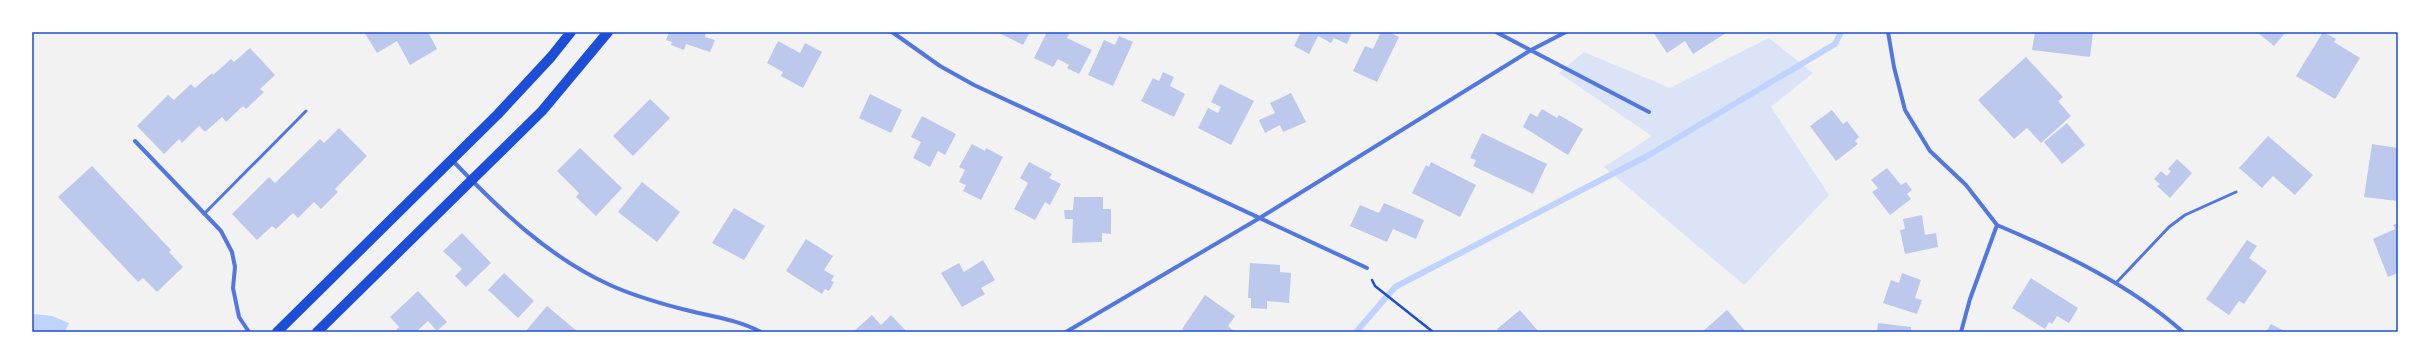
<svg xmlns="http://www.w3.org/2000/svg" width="2430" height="364" font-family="'Open Sans',sans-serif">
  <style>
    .green { fill: #dbe4f7 }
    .water { fill: #bfd3fe }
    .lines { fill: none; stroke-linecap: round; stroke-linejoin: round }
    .stream { stroke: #bfd3fe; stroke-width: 6 }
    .building { fill: #bdc9ec }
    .path { stroke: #1d4ed8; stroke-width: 2.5 }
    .service { stroke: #5277de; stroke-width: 3 }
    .minor { stroke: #5277de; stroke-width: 4 }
    .primary { stroke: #1d4ed8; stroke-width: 10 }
    .neatline { fill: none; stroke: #1d4ed8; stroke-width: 1.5 }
  </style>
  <rect width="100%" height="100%" fill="#f2f2f2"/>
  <path class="green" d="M1769 38 1813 73 1771 107 1829 195 1744 285 1604 167 1652 136 1559 73 1584 52 1670 88Z"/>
  <path class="water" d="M34 314 52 316 69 323 65 332H32Z"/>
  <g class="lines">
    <path class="stream" d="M1356 332 1395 287 1649 155 1835 44 1841 32"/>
  </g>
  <path class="building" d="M364 32H428L437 49 410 65 397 41 377 53Z
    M669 32H706L705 37 715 40 710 52 686 44 684 50 671 45 672 42 666 40Z
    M997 32H1030L1023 45Z
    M1047 32H1070L1067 38 1092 50 1079 74 1067 68 1069 65 1058 59 1053 67 1034 58Z
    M1301 32H1352L1347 44 1334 38 1331 43 1318 36 1309 54 1294 46Z
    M1381 32H1389L1399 37 1377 82 1353 71 1365 46 1373 49Z
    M1653 32H1725L1726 33 1693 54 1685 41 1667 53Z
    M2035 32 2093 33 2090 57 2032 50Z
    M2257 32H2286L2274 46Z
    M2323 32 2336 39 2334 42 2360 58 2335 99 2296 76Z
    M1119 36 1133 42 1113 86 1088 75 1104 40 1115 45Z
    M778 41 800 53 805 43 822 52 803 88 781 76 783 72 767 63Z
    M250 48 275 75 260 89 264 92 246 109 243 106 226 122 222 117 205 132 199 126 182 143 179 139 164 154 137 126 168 95 174 100 191 84 195 88 212 73 213 75 231 59 234 62Z
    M2026 57 2063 97 2058 101 2071 116 2041 143 2027 128 2014 139 1978 100Z
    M1163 72 1174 77 1170 86 1185 94 1174 117 1141 101 1153 78 1159 81Z
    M1220 84 1254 101 1231 145 1198 128 1208 108 1218 113 1221 107 1211 102Z
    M1291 93 1306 122 1283 132 1280 125 1265 133 1259 120 1275 113 1270 103Z
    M870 94 902 110 891 133 859 118Z
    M650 99 670 118 633 156 613 136Z
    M1542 109 1557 118 1559 115 1583 129 1568 155 1523 127 1530 113 1537 117Z
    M1832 110 1843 124 1847 121 1859 137 1855 141 1858 144 1836 161 1810 126Z
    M922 116 956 134 945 155 938 151 930 167 913 158 921 142 911 137Z
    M2067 123 2085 145 2062 164 2044 142Z
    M339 128 367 156 335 189 338 192 321 209 314 202 298 218 293 213 276 229 272 226 257 240 232 214 269 177 275 183 320 139 324 143Z
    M1482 133 1547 164 1533 194 1473 166 1476 160 1470 158Z
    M2268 136 2313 175 2295 195 2273 176 2262 188 2239 168Z
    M972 144 985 151 986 148 1003 157 981 200 963 191 966 185 959 182 965 170 959 167Z
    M2372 144 2398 148V201L2364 197Z
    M580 148 622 188 596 216 576 197 579 193 557 171Z
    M2177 159 2192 173 2170 198 2157 186 2160 184 2154 179 2161 171 2167 176 2171 171 2168 169Z
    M1029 162 1052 174 1049 178 1061 184 1050 205 1045 202 1035 220 1014 209 1028 183 1020 178Z
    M1431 162 1476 185 1460 217 1412 193 1426 165 1429 167Z
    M92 166 171 250 169 252 183 267 157 292 143 278 138 282 58 197Z
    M1887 168 1901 185 1906 182 1912 190 1907 194 1911 199 1890 215 1872 192 1878 188 1871 180Z
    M642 182 680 212 657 242 618 212Z
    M1074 197H1103V209H1111V234L1102 233V242L1072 243 1073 219H1065L1064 210H1073Z
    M1384 203 1424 220 1416 239 1393 229 1387 242 1350 226 1360 205 1379 213Z
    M734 208 765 226 744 260 712 243Z
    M1922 215 1925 235 1936 233 1938 247 1905 254 1900 230 1905 229 1903 219Z
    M2398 223V273L2388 277 2373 239 2395 229 2393 225Z
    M462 233 491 263 466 287 455 276 462 269 443 251Z
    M806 239 833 256 824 270 834 276 831 281 834 282 829 291 825 289 822 294 786 271Z
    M2247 240 2257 246 2249 258 2267 271 2244 304 2239 301 2229 315 2206 299Z
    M983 260 995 280 981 288 985 294 962 307 941 273 959 263 964 272Z
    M1250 263 1280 265V272L1291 273 1289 303 1267 301V309L1251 308V298H1248Z
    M504 273 534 301 518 318 488 290Z
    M1902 273 1921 280 1915 298 1922 300 1917 314 1883 303 1891 280 1899 283Z
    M2031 278 2078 308 2069 323 2057 316 2052 324 2049 322 2045 329 2012 308Z
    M418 291 447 322 437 331 428 321 416 332H398L396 330 399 327 390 317Z
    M1205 295 1235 316 1228 326 1235 332H1186L1182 329Z
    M547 306 578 332H525Z
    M1520 310 1539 332H1500L1497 329Z
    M1727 310 1746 332H1702Z
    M872 315 881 325 891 315 907 332H853Z
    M1878 323 1911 327V332H1877Z
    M2271 324 2286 332H2266Z"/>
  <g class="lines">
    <path class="path" d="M1372 280 1375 286 1433 332"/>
    <path class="service" d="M204 214 306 111
      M2116 283 2169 227 2185 215 2236 192"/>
    <path class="minor" d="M892 32 940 66 974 85 1367 268
      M1496 32 1649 112
      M1888 32 1894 67 1905 110 1930 151 1966 185 1997 225 1970 299 1961 332
      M135 141 221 231 232 252 235 267 233 288 239 317 249 332
      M452 160C499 209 548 257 610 285 632 295 659 303 682 309 709 316 736 319 761 332
      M1997 225C2063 253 2129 284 2183 332
      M1066 332 1258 219 1531 50 1566 32"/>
    <path class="primary" d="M277 332 498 114 551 57 571 32
      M317 332 542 111 608 32"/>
  </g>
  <rect width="2430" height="364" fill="none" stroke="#ffffff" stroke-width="66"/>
  <rect x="33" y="33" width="2364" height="298" class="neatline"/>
</svg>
